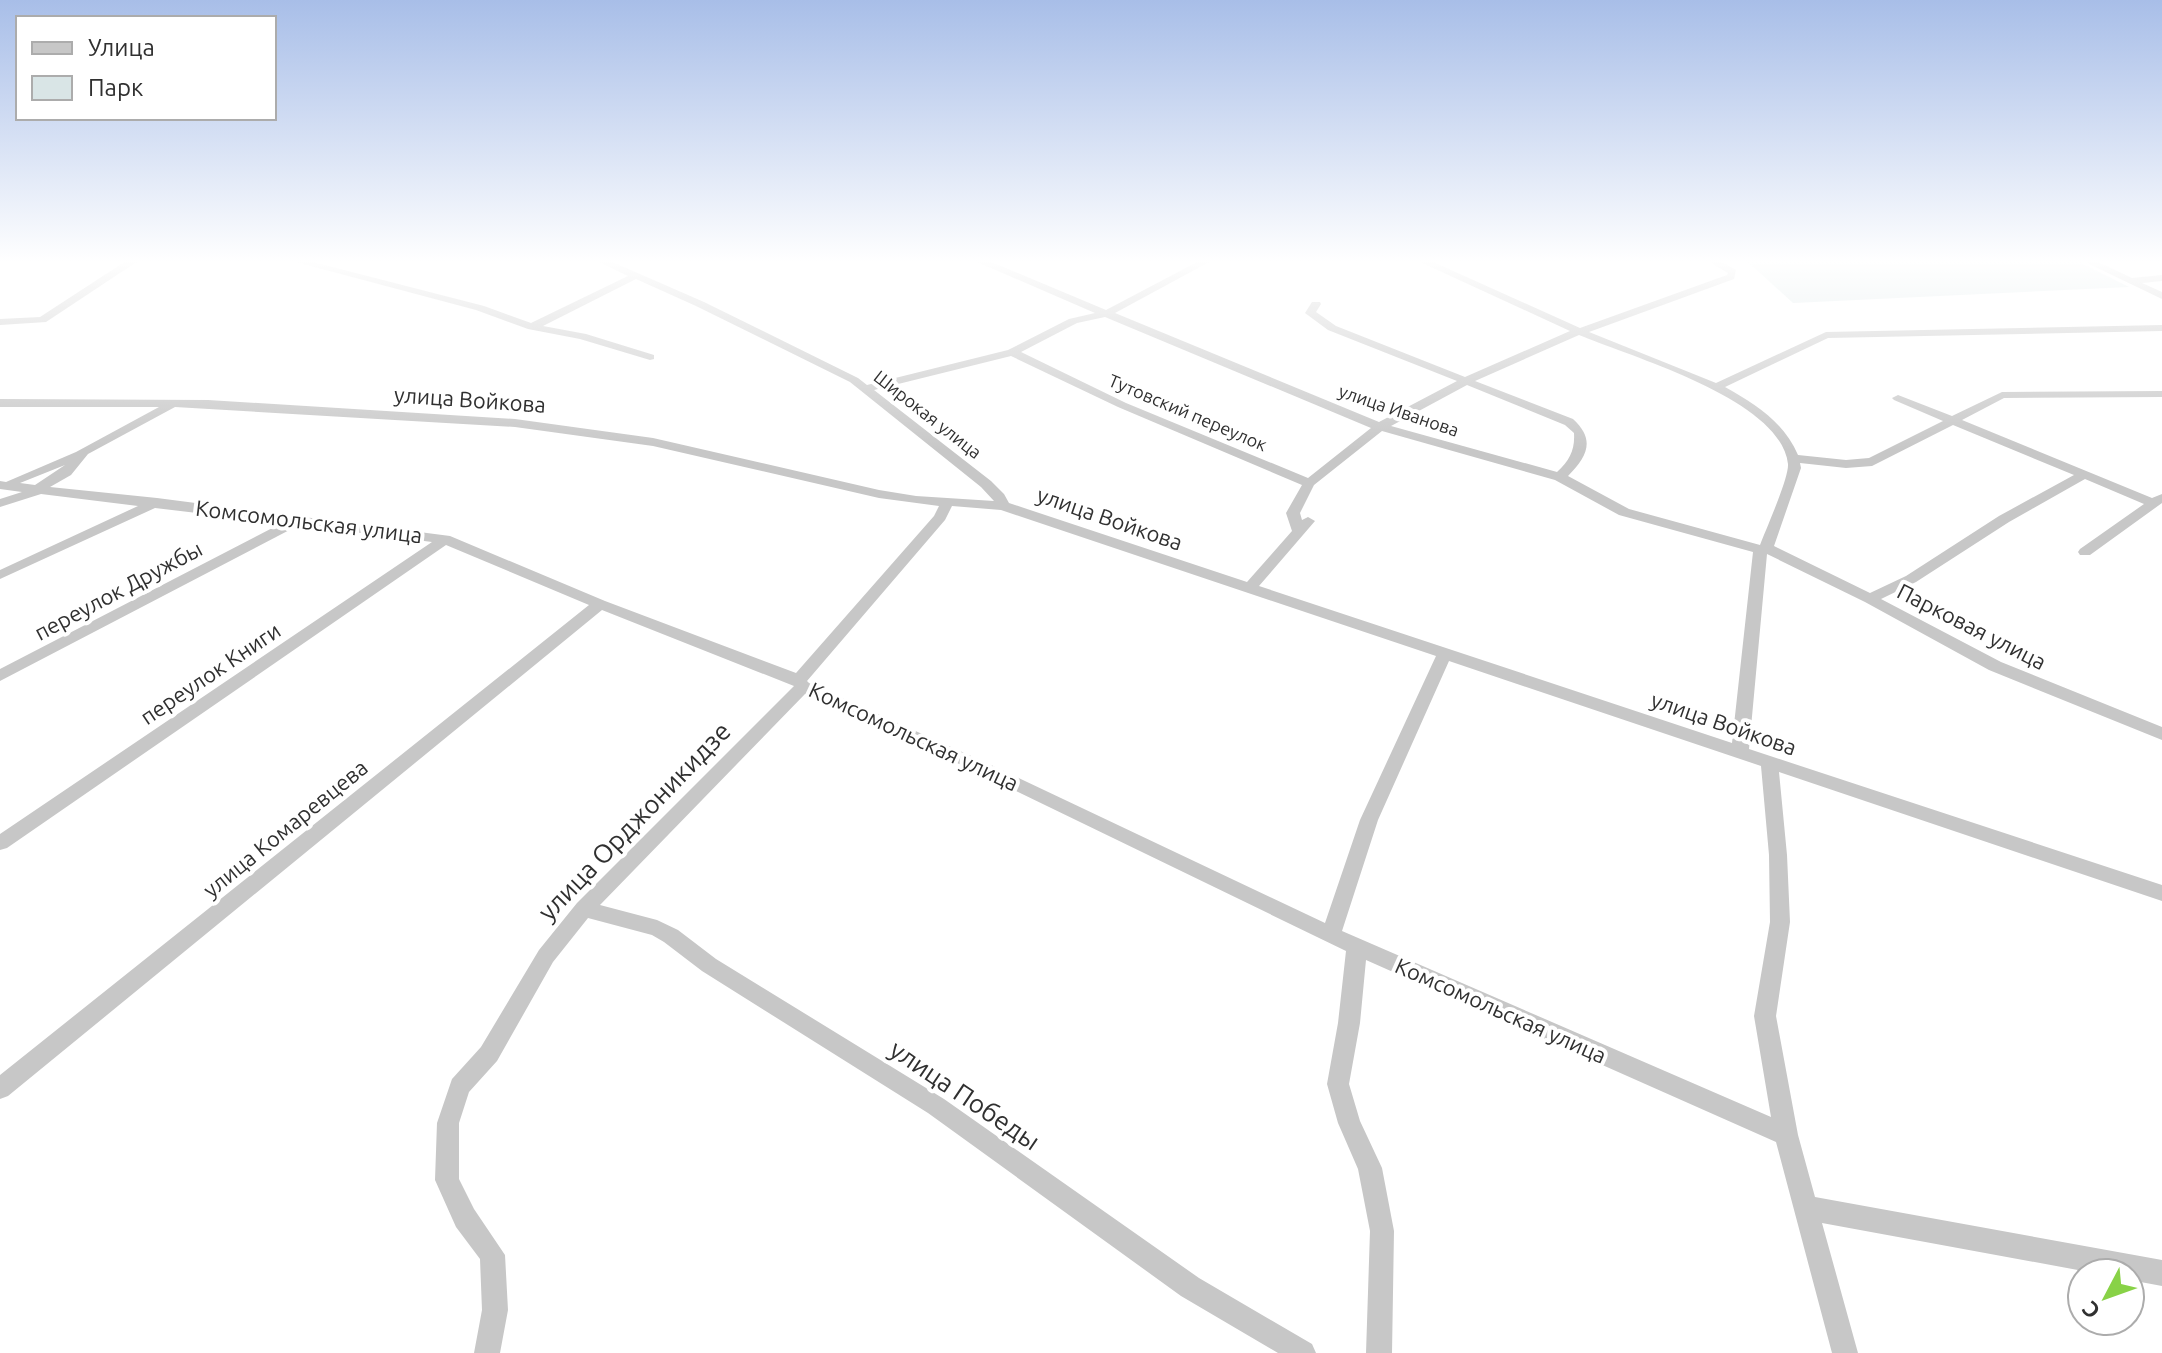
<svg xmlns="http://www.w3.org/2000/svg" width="2162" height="1353" font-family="Ubuntu,sans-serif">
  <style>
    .green { fill: #d9e5e6 }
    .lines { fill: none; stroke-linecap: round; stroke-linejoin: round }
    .minor { fill: #c7c7c7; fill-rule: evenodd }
    .labels { text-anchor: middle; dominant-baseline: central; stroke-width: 8; stroke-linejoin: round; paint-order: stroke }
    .far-street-label { font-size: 18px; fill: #303030; stroke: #fff }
    .street-label { font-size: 22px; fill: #303030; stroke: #fff }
    .near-street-label { font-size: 26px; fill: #303030; stroke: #fff }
  </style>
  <rect width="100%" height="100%" fill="#fff"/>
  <path class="green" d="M1747 261H2077L2129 287 1793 303Z"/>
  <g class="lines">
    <path class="minor" d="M126 261H138L46 322 0 325V319L40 317Z
      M292 261H309L484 306 531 323 628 276 597 261H610L704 302 858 378 867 385 1008 350 1069 319 1095 313 975 261H989L1106 310 1199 261H1211L1115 313 1379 422 1457 381 1328 330 1305 313 1312 302H1320L1321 304 1316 312 1336 326 1465 377 1570 331 1418 261H1431L1580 328 1727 275 1728 273 1708 261H1720L1736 270 1734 279 1589 332 1716 383 1826 332 2162 325V331L1828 338 1725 387C1755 404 1784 422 1798 455L1846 460 1869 458 1943 421 1894 400 1892 398 1898 395 1952 416 2002 392 2162 391V397L2004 398 1962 420 2152 498 2162 494V503L2090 555H2080L2078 552 2080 549 2144 504 2085 479 2009 522 1916 582 1881 599 2001 662 2162 727V740L1989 670 1865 602 1767 554 1749 749 2162 885V901L1779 772 1787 855 1790 922 1776 1016 1798 1135 1815 1197 2162 1260V1286L2130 1280V1273H2094L1822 1223 1858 1353H1832L1776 1142 1366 960 1360 1023 1349 1084 1360 1121 1382 1168 1394 1231 1392 1353H1366L1370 1231 1358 1169 1338 1123 1327 1084 1338 1023 1346 951 979 773 805 694 600 905 657 920 678 930 716 959 944 1099 1199 1278 1312 1344 1316 1353H1278L1181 1296 928 1113 702 971 664 942 652 935 588 918 553 962 497 1061 469 1092 459 1123V1179L474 1209 505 1255 508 1310 500 1353H474L482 1310 480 1259 456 1227 435 1180 437 1123 452 1079 481 1047 539 950 577 903 794 686 602 610 8 1096 0 1099V1075L589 605 446 545 7 848 0 850V834L432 542 299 525 0 681V669L282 523 155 508 0 579V570L138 506 41 494 0 507V499L22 492 0 489V481L6 482 76 452 159 407H0V399L208 400 515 419 653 438 879 490 916 496 994 501 981 487 850 382 696 306 636 279 543 326 586 334 654 355V359L650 360 580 339 528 329 476 310ZM1105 317 1371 428 1308 478 1126 403 1021 352 1077 323ZM1579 335C1631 357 1781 399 1788 464 1789 478 1766 529 1760 545L1629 509 1568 476C1587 457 1596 440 1573 419L1475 381ZM1011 356 1118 407 1302 485 1286 513 1292 531 1247 582 1009 503 1004 494 991 481 874 390ZM1467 385 1565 425 1574 433C1575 450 1570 460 1557 472L1391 426ZM175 407 515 427 653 446 879 498 939 506 934 516 796 673 605 601 450 536 157 498 50 487 71 475 88 454ZM1953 425 2074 475 1999 516 1906 576 1870 593 1774 546 1801 468 1800 463 1846 468 1872 466ZM1382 431 1555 480 1619 515 1753 552 1732 743 1259 586 1315 521 1308 517 1302 520 1300 513 1314 485ZM65 465 35 485 20 483ZM952 506 1001 510 1436 656 1360 820 1325 923 991 765 809 683 807 681 945 520ZM1449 661 1761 766 1769 855 1770 922 1754 1016 1771 1117 1342 931 1378 820Z
      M2083 261H2096L2132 278 2162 275V281L2142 283 2162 292V299Z"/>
  </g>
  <linearGradient id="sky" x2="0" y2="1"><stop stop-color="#a8bee8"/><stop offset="0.58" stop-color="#fff"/><stop offset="1" stop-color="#fff" stop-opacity="0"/></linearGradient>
  <rect width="2162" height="451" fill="url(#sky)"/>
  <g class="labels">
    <g class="far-street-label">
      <text transform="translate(1399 410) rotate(19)">улица Иванова</text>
      <text transform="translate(1188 412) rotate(23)">Тутовский переулок</text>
      <text transform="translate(928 414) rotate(38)">Широкая улица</text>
    </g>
    <g class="street-label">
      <text transform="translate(470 399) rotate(4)">улица Войкова</text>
      <text transform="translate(1110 518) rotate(19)">улица Войкова</text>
      <text transform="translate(309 521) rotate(7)">Комсомольская улица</text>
      <text transform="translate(118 590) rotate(-28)">переулок Дружбы</text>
      <text transform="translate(1972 626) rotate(27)">Парковая улица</text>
      <text transform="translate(210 673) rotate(-34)">переулок Книги</text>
      <text transform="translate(1724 723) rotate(19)">улица Войкова</text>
      <text transform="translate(914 736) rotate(25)">Комсомольская улица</text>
      <text transform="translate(285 828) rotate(-39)">улица Комаревцева</text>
      <text transform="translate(1501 1010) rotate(24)">Комсомольская улица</text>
    </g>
    <g class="near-street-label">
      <text transform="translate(634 821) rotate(-46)">улица Орджоникидзе</text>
      <text transform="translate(965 1095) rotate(34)">улица Победы</text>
    </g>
  </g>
  <rect x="16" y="16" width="260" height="104" fill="#ffffff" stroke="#acacac" stroke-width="2"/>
  <rect x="32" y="42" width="40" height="12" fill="#c7c7c7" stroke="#acacac" stroke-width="2"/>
  <text x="88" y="56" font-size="24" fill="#303030">Улица</text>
  <rect x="32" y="76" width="40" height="24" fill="#d9e5e6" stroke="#acacac" stroke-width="2"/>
  <text x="88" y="96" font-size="24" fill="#303030">Парк</text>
  <g transform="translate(2106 1297) rotate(229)"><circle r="38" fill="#ffffff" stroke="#acacac" stroke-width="2"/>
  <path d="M0-6L14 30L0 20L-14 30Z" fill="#88d247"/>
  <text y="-12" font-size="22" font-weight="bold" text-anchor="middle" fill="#303030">С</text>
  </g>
</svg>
